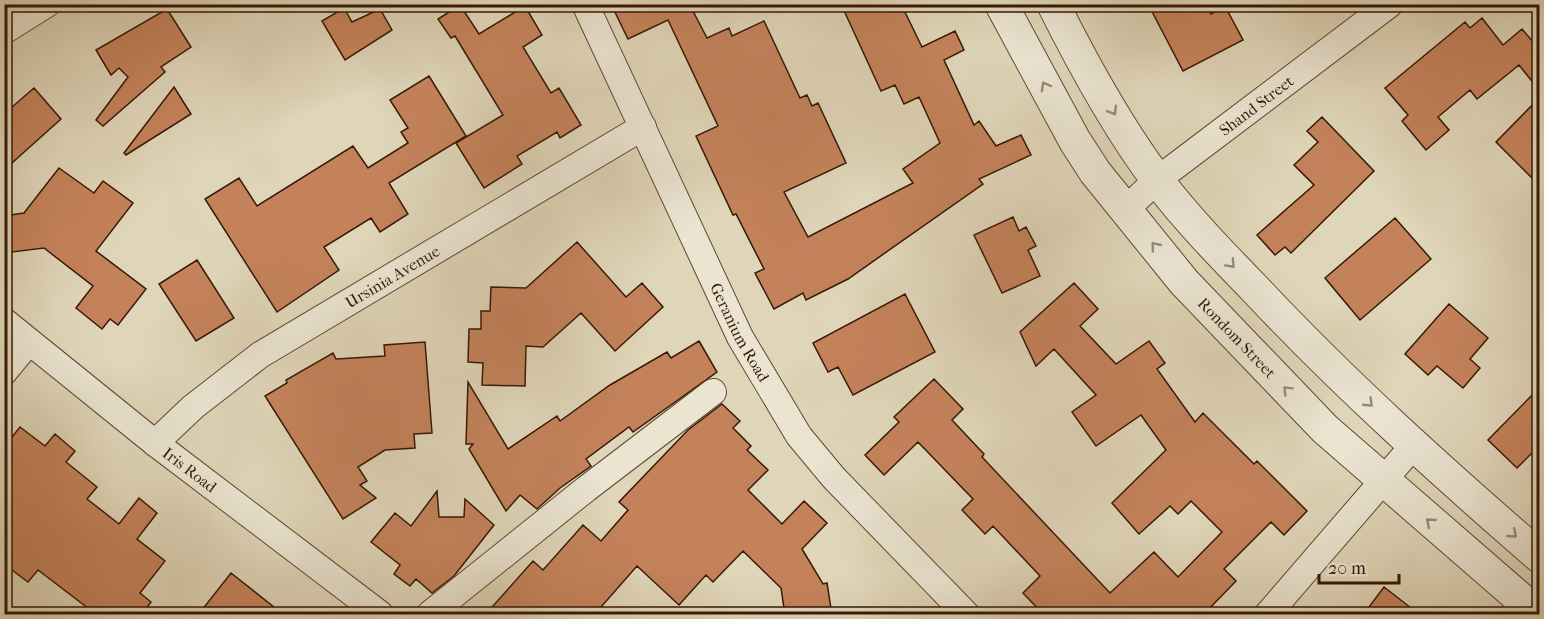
<svg xmlns="http://www.w3.org/2000/svg" width="1544" height="619" font-family="'IM FELL French Canon',serif">
  <style>
    .building { fill: #c4825b; stroke: #361904; stroke-width: 1.5 }
    .lines { fill: none; stroke-linecap: round; stroke-linejoin: round }
    .minor-casing { stroke: #604831; stroke-width: 28 }
    .tertiary-casing { stroke: #604831; stroke-width: 34 }
    .minor { stroke: #eae4d1; stroke-width: 26 }
    .tertiary { stroke: #eae4d1; stroke-width: 32 }
    .oneway { stroke: #998975 }
    .labels { text-anchor: middle; dominant-baseline: central; stroke-width: 6; stroke-linejoin: round; paint-order: stroke }
    .street-label { font-size: 16px; fill: #361904; stroke: #eae4d1 }
  </style>
  <rect width="100%" height="100%" fill="#dfd5b8"/>
  <filter id="stains"><feTurbulence type="fractalNoise" baseFrequency=".00333" numOctaves="4"/><feColorMatrix values="0 0 0 0 .2 0 0 0 0 .09 0 0 0 0 .02 0 0 0 .5 -.17"/></filter>
  <radialGradient id="worn" r=".72"><stop offset=".6" stop-color="#630" stop-opacity="0"/><stop offset="1" stop-color="#630" stop-opacity=".3"/></radialGradient>
  <path class="building" d="M611 4H702L692 9 707 38 729 28 732 36 764 21 800 98 807 95 812 106 818 103 846 163 784 192 808 237 913 183 903 169 940 143 919 97 904 104 895 85 881 91 841 4H901L922 47 955 31 964 50 944 60 974 125 979 121 996 146 1021 135 1031 155 979 179 983 184 848 279 806 300 803 293 774 309 755 273 764 269 736 214 733 215 696 136 718 126 668 20 628 39Z
    M1148 4H1206L1211 14 1225 6 1243 40 1183 71Z
    M460 5 479 34 525 6 542 35 523 47 551 93 559 88 581 125 560 138 557 132 517 156 522 164 484 188 456 143 503 115 455 36 451 38 438 19Z
    M344 8 352 22 380 9 392 30 345 60 322 21Z
    M167 9 191 47 161 67 165 72 103 126 96 120 128 77 119 68 111 75 96 50Z
    M1482 18 1503 45 1522 29 1539 49V90L1519 65 1477 99 1470 90 1438 117 1449 130 1426 150 1402 121 1408 115 1385 88 1465 22 1470 28Z
    M429 76 466 136 389 183 408 214 380 232 371 218 324 247 339 270 277 312 205 199 239 178 257 206 353 146 368 168 408 143 401 132 408 128 390 100Z
    M174 87 191 114 126 155 124 153Z
    M34 88 61 119 4 170V114Z
    M1539 98V185L1496 142Z
    M1322 117 1374 171 1291 253 1285 247 1275 255 1257 235 1314 185 1294 165 1318 142 1307 131Z
    M59 168 94 193 103 181 133 203 96 251 146 289 118 325 110 319 102 329 76 308 93 286 44 248 4 253V216L24 213Z
    M1013 217 1019 231 1026 227 1036 246 1028 250 1040 276 1002 293 974 235Z
    M1395 218 1431 259 1360 320 1325 278Z
    M577 242 626 297 642 283 663 307 615 351 581 313 543 347 526 346 525 386 482 385 483 363 468 362 469 329H481V311H490L491 287 526 288Z
    M197 260 234 318 196 341 159 284Z
    M1074 283 1098 309 1080 326 1116 364 1149 341 1165 363 1157 369 1195 422 1203 413 1254 464 1257 461 1307 511 1284 535 1271 522 1224 569 1236 581 1203 615H1044L1023 593 1040 576 993 526 985 534 962 510 973 499 918 442 884 475 865 455 899 422 894 417 934 379 963 409 952 420 984 454 982 457 1110 593 1154 552 1178 577 1222 532 1191 501 1178 514 1170 506 1139 534 1112 503 1166 450 1141 415 1096 446 1072 412 1096 395 1054 349 1036 366 1020 332Z
    M905 294 935 352 853 395 838 367 828 372 813 343Z
    M1449 304 1488 338 1470 359 1480 368 1463 388 1437 366 1428 375 1405 354Z
    M699 341 717 372 633 432 629 427 586 459 591 466 560 488 537 509 520 495 506 511 469 449 473 444H466L468 382 508 449 557 416 560 421 610 385 667 352 671 358Z
    M425 342 432 433 414 434 415 448 385 450 358 467 367 481 360 485 376 498 343 519 265 396 287 383 286 380 333 353 336 359 385 356 384 345Z
    M1539 388V446L1517 468 1488 440Z
    M722 404 740 421 733 428 751 446 747 450 768 470 748 490 782 524 804 501 827 523 802 549 823 584 827 583 832 615H785L781 588 743 551 713 582 706 575 679 605 637 566 594 615H485L533 561 543 570 583 525 601 541 628 510 619 502 688 430Z
    M20 427 45 446 55 434 75 451 66 462 97 487 87 499 119 524 139 498 157 513 137 539 165 561 140 593 151 602 141 615H97L38 570 28 582 4 564V447Z
    M437 491 439 517H464L465 499 494 525 454 576 432 593 416 579 410 586 394 574 400 565 371 542 395 513 411 526Z
    M231 573 284 615H198Z
    M1384 587 1420 615H1363Z"/>
  <g class="lines">
    <defs>
      <g id="minor">
        <path id="s1" d="M585 4 740 337 799 436 834 478 966 614"/>
        <path d="M4 31 47 4"/>
        <path id="s2" d="M1125 210 1157 180 1390 4"/>
        <path id="s3" d="M4 321 155 443 380 614"/>
        <path d="M4 372 28 343"/>
        <path id="s4" d="M155 443 193 407 260 355 643 127"/>
        <path d="M430 614 586 489 713 392"/>
        <path d="M1268 614 1413 446"/>
      </g>
      <g id="tertiary">
        <path id="s5" d="M1001 4 1075 141 1095 172 1184 282 1325 429 1538 614"/>
        <path d="M1053 4C1083 64 1117 127 1158 181 1187 219 1221 254 1255 289 1344 384 1441 471 1540 557"/>
      </g>
    </defs>
    <use href="#minor" class="minor-casing"/>
    <use href="#tertiary" class="tertiary-casing"/>
    <use href="#minor" class="minor"/>
    <use href="#tertiary" class="tertiary"/>
  </g>
  <defs><path id="oneway-chevron" d="M-2-3.5L2.5 0L-2 3.5" fill="none" stroke-width="1.6" stroke-linecap="round" stroke-linejoin="round" transform="scale(1.5)"/></defs>
  <g class="oneway">
    <use href="#oneway-chevron" transform="translate(1045 86) rotate(-119)"/>
    <use href="#oneway-chevron" transform="translate(1113 111) rotate(59)"/>
    <use href="#oneway-chevron" transform="translate(1155 246) rotate(-129)"/>
    <use href="#oneway-chevron" transform="translate(1231 264) rotate(47)"/>
    <use href="#oneway-chevron" transform="translate(1287 390) rotate(-135)"/>
    <use href="#oneway-chevron" transform="translate(1369 403) rotate(44)"/>
    <use href="#oneway-chevron" transform="translate(1430 522) rotate(-139)"/>
    <use href="#oneway-chevron" transform="translate(1513 534) rotate(41)"/>
  </g>
  <g class="labels">
    <g class="street-label">
      <text stroke="none"><textPath href="#s2" startOffset="168">Shand Street</textPath></text>
      <text stroke="none"><textPath href="#s4" startOffset="291">Ursinia Avenue</textPath></text>
      <text stroke="none"><textPath href="#s1" startOffset="363">Geranium Road</textPath></text>
      <text stroke="none"><textPath href="#s5" startOffset="411">Rondom Street</textPath></text>
      <text stroke="none"><textPath href="#s3" startOffset="238">Iris Road</textPath></text>
    </g>
  </g>
  <rect width="1544" height="619" fill="none" stroke="#dfd5b8" stroke-width="24"/>
  <rect x="6" y="6" width="1532" height="607" fill="none" stroke="#361904" stroke-width="3"/>
  <rect x="12" y="12" width="1520" height="595" fill="none" stroke="#361904" stroke-width="1.5"/>
  <path d="M1319 574v9h80v-9" fill="none" stroke="#361904" stroke-width="3"/>
  <text x="1328" y="574" font-size="18" fill="#361904" stroke="#eae4d1" stroke-width="4.5" paint-order="stroke">20 m</text>
  <rect width="100%" height="100%" filter="url(#stains)"/>
  <rect width="100%" height="100%" fill="url(#worn)"/>
</svg>
